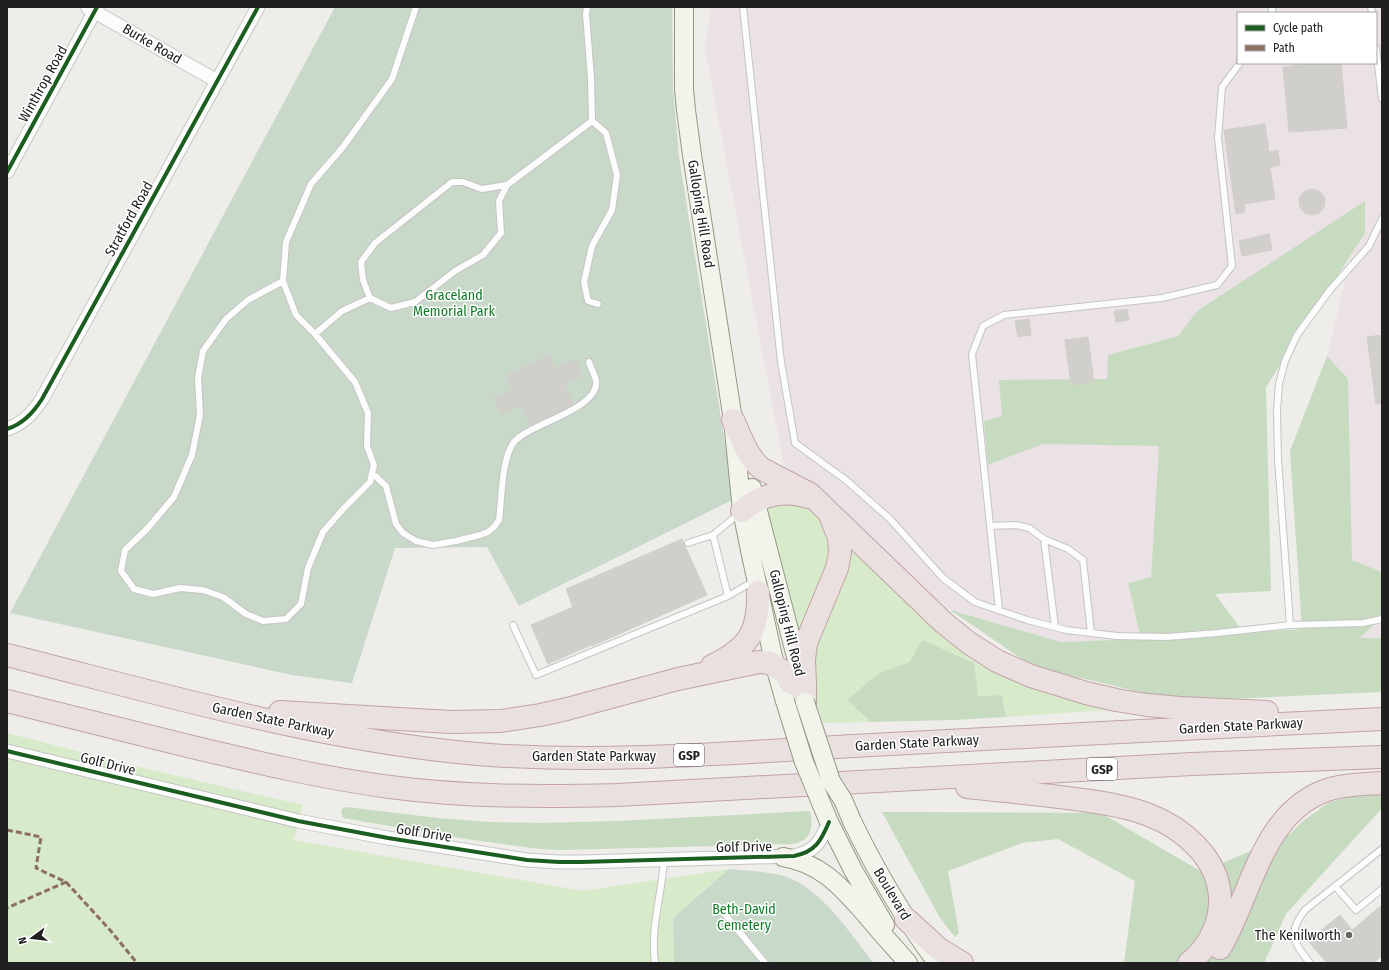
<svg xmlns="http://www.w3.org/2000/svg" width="1389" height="970" font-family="'Fira Sans Condensed',sans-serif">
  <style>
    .industrial { fill: #ebe2e6; fill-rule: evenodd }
    .grass { fill: #d7eac9 }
    .forest { fill: #c6dbbf }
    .cemetery { fill: #c8d9ca }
    .building { fill: #d1cfcc; stroke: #d1cfca }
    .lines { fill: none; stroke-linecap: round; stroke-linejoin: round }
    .service-casing { stroke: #c5c5c3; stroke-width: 8 }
    .minor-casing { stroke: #c5c5c3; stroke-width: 15 }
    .secondary-casing { stroke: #939881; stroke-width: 20 }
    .motorway-casing { stroke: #c2a2a7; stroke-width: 24 }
    .service { stroke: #fcfcfc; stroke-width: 6 }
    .minor { stroke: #fcfcfc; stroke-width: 13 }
    .secondary { stroke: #f2f4ec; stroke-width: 18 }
    .motorway { stroke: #eae0e0; stroke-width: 22 }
    .secondary-bridge-casing { stroke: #939881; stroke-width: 20; stroke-linecap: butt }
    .secondary-bridge { stroke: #f2f4ec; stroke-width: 18 }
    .quiet { stroke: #8d6e63; stroke-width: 3; stroke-dasharray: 6 3; stroke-linecap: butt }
    .cycleway-casing { stroke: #fff; stroke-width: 6 }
    .cycleway { stroke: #1b5e20; stroke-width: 4 }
    .poi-dot { fill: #686866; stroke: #fff; stroke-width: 1.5 }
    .labels { text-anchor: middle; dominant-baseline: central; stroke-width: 3; stroke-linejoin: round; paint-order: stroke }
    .shield { fill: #fff; stroke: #636363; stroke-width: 1 }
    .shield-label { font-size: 13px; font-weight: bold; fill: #202020 }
    .street-label { font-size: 14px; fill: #202020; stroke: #fff }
    .park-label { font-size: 14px; fill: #107b26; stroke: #fff }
    .poi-label { font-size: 14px; fill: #202020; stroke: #fff; text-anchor: end }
  </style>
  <rect width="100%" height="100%" fill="#eeede9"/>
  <path class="industrial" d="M711 7H1382V572L1352 560 1327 356 1364 202 1197 311 1178 336 1108 355 1107 379 1002 417 984 421 989 465 1043 444 1159 446 1151 577 1128 583 1141 639 1061 642 950 610 784 467 705 49ZM1238 13H1376V63H1238Z
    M1382 617V638L1360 639Z"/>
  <path class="grass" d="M790 504 806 507 821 516 835 552 803 629 797 627 766 509 774 506Z
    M851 545 955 645 1107 705 1108 710 1006 717 1002 695 978 696 913 661 847 700 871 722 823 723 809 678 810 651Z
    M7 733 130 765 303 805 294 840 327 846 583 891 729 869 673 918 674 963H7Z"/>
  <path class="forest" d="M1365 201V233L1266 387 1271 591 1215 594 1244 633 1302 629 1290 451 1327 356 1348 379 1352 560 1382 572V617L1360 638H1382V692L1179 701 1034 667 950 610 1061 642 1141 639 1128 583 1151 577 1159 446 1043 444 988 465 984 421 1002 416 999 380 1107 379 1108 355 1178 336 1197 311Z
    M922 640 974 663 978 696 1002 695 1006 717 954 720 871 722 847 700 878 674 910 662Z
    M1382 793V808L1286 914 1264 963H1124L1135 881 1058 839 1022 843 948 871 959 933 955 937 940 918 882 812 1101 813 1202 872 1290 834 1303 821 1328 803 1351 796Z
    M346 807 438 818 489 822 541 823 618 821 810 811C814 828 811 841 792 844L560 850 540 849 459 838 343 818 341 812 343 808Z"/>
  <path class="cemetery" d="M335 7H672L673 89 679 157 734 499 519 606 487 547 395 548 352 683 292 675 10 613Z
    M729 869C747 871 767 871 784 876 822 888 850 934 874 963H674L673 918Z"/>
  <path class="building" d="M1300 63H1341L1347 128 1289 132 1283 67 1300 65Z
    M1265 124 1269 152 1278 150 1280 165 1270 167 1275 199 1244 204 1245 212 1236 214 1224 130Z
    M1299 202a13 13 0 1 1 26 0a13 13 0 1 1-26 0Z
    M1269 234 1272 250 1242 256 1239 241Z
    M1127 309 1129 320 1116 322 1114 311Z
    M1029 319 1031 335 1018 337 1015 321Z
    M1382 335V403L1376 404 1367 337Z
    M1088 337 1094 382 1071 385 1065 340Z
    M550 355 555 368 576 360 583 376 564 384 573 404 530 425 522 405 501 414 494 398 513 390 507 375Z
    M682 539 707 595 592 646 591 645 548 664 531 625 573 607 566 589Z
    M1382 905V956L1373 963H1327L1308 941 1340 915 1352 930Z"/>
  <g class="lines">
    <defs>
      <path id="service" d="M587 7 586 14 591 78 592 121
        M743 7 781 362 795 443 847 481 890 519 943 578 975 602 1027 620 1066 630 1117 636 1167 637 1218 633 1290 625 1363 623 1382 619
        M1272 7V13
        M1371 7 1372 13
        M1376 48 1382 99
        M283 281 248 300 226 319 203 351 198 378 200 415 192 455 174 497 146 530 125 550 121 571 134 589 153 594 180 588 203 590 223 597 246 614 263 621 286 619 301 604 308 568 323 532 344 508 370 482 374 465 367 446 368 413 355 382 315 334 296 315 283 281 286 242 311 184 343 147 392 79 416 7
        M370 298 363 280 361 262 375 243 452 182H463L482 189 507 185
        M315 334 342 311 370 298 391 308 415 302 455 271 483 255 501 233 499 201 507 185 592 121 606 133 617 175 612 210 592 246 584 282 588 301 598 304
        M372 473 386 486 396 524 403 533 416 541 433 545 456 541 480 535 488 532 494 527 499 520C502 498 501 460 514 442 530 423 601 409 596 380 594 374 591 368 589 362
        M990 526 1016 525 1029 528 1044 539 1055 627
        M1044 539 1068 549 1083 560 1091 633
        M688 543 713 535 740 513
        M728 596 754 581
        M999 610 972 354 983 326 1004 315 1162 298 1217 285 1232 266 1218 138 1222 87 1240 63
        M513 625 536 675 728 596 713 535
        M1290 625 1278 459 1277 411 1279 384 1285 361 1297 335 1330 290 1369 246 1382 219
        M1335 886 1356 910 1382 889
        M718 906 765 963
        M655 963C650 928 662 894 664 860
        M1310 963C1293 942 1287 933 1305 910L1382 849"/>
      <path id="minor" d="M88 8 217 81
        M7 172 97 7
        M7 429C23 424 33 413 42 399L258 7
        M7 751 298 821 388 838 527 860 559 862H581L794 856C815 852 821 841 829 822"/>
      <path id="secondary" d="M684 7V89L686 110 692 155 733 420 742 511 751 555 775 666 785 701
        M752 488 800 672
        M852 821C876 871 904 918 937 963
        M829 822 853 870 885 925
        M783 857C822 863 843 889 867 916 880 932 894 947 908 963"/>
      <path id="motorway" d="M733 420C741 437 747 457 762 469L810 494 944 623 969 643 997 661 1031 676 1057 684 1086 693 1116 700 1147 705 1180 708 1267 712
        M742 511C759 495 786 489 808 497
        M7 655C162 694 317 740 477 754 602 764 728 753 853 746 1029 737 1206 727 1382 719
        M712 666C748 648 759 633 758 592
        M7 701C67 716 128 731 188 746 255 762 322 778 390 787 465 797 541 797 617 795L1192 764 1382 757
        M805 702V684L804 660 806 643 837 568 840 553 839 538 830 515
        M280 712 451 722 501 721 540 715 567 709 678 679 759 662 770 663 785 673 791 684 805 702
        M967 787C1003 791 1039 794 1075 799 1100 802 1126 806 1149 815 1183 828 1218 858 1220 897 1221 922 1209 948 1189 963
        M906 919 939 949 962 963
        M1220 948C1252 894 1262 810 1330 789 1347 784 1365 784 1382 783"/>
    </defs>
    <use href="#service" class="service-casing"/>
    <use href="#minor" class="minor-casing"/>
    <use href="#secondary" class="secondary-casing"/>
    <use href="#motorway" class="motorway-casing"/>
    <use href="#service" class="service"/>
    <use href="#minor" class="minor"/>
    <use href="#secondary" class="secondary"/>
    <use href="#motorway" class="motorway"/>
    <defs>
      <path id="secondary-bridge" d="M785 701 804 762 829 822
        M805 702 831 781 843 800 852 821"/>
    </defs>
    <use href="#secondary-bridge" class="secondary-bridge-casing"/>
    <use href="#secondary-bridge" class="secondary-bridge"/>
    <path class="quiet" d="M7 830 41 837 36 868 66 882 7 908
      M66 882 110 930 137 963"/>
    <defs>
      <path id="cycleway" d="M7 172 97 7
        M7 429C23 424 33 413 42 399L258 7
        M7 751 298 821 388 838 527 860 559 862H581L794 856C815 852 821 841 829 822"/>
    </defs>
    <use href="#cycleway" class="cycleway-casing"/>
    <use href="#cycleway" class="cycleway"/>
  </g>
  <circle class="poi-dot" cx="1349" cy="935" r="4"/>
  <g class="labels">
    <g class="shield">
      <rect x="674" y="744" width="30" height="22" rx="3"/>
      <rect x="1087" y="758" width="30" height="22" rx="3"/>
    </g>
    <g class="shield-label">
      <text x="689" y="755">GSP</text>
      <text x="1102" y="769">GSP</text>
    </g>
    <g class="street-label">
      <text transform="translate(152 44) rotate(30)">Burke Road</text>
      <text transform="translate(43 84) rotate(-61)">Winthrop Road</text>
      <text transform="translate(701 214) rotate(81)">Galloping Hill Road</text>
      <text transform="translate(129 219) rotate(-61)">Stratford Road</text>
      <text transform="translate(787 623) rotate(76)">Galloping Hill Road</text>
      <text transform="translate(273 720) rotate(12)">Garden State Parkway</text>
      <text transform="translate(1241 726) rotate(-3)">Garden State Parkway</text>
      <text transform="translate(917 743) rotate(-3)">Garden State Parkway</text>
      <text x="594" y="756">Garden State Parkway</text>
      <text transform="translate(108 764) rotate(14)">Golf Drive</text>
      <text transform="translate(424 833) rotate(9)">Golf Drive</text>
      <text transform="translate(744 847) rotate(-1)">Golf Drive</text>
      <text transform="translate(892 894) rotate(59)">Boulevard</text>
    </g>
    <g class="park-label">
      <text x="454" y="295">Graceland<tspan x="454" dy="16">Memorial Park</tspan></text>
      <text x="744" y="909">Beth-David<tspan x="744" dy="16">Cemetery</tspan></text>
    </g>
    <g class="poi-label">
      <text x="1341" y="935">The Kenilworth</text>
    </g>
  </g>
  <rect width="1389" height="970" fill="none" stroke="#202020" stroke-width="16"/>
  <rect x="1237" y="12" width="140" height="52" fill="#ffffff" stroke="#a6a6a6"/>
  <rect x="1245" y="25" width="20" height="6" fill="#1b5e20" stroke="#a6a6a6"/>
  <text x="1273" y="32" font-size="12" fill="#202020">Cycle path</text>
  <rect x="1245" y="45" width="20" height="6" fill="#8d6e63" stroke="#a6a6a6"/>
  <text x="1273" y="52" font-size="12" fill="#202020">Path</text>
  <g transform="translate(32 938) rotate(255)" stroke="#ffffff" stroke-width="3" paint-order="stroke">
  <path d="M0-3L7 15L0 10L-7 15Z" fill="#202020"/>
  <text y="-6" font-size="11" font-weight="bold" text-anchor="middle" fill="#202020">N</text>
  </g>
</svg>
